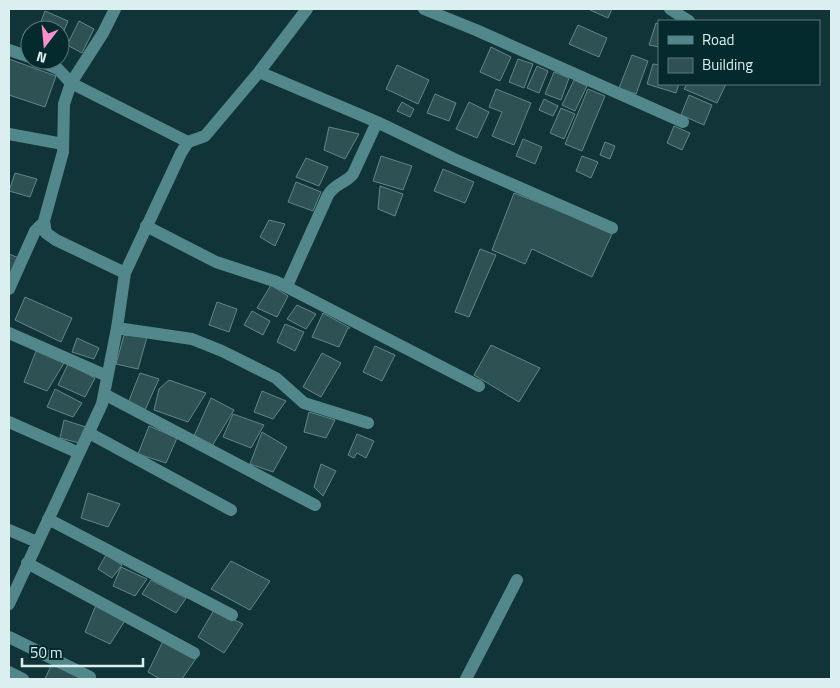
<svg xmlns="http://www.w3.org/2000/svg" width="840" height="688" font-family="'Titillium Web',sans-serif">
  <style>
    .building { fill: #2e5154; stroke: #618689 }
    .lines { fill: none; stroke-linecap: round; stroke-linejoin: round }
    .minor { stroke: #52878c; stroke-width: 12 }
  </style>
  <rect width="100%" height="100%" fill="#103437"/>
  <path class="building" d="M591 9H612L608 18 590 10Z
    M45 11 68 21 63 33 60 30H56L40 24Z
    M79 21 94 29 82 53 67 45Z
    M656 23 659 24V47L649 45Z
    M578 25 607 38 599 57 569 44Z
    M491 47 511 57 500 81 480 72Z
    M632 55 648 61 636 94 619 88Z
    M9 59 56 76 45 107 9 95Z
    M518 59 533 64 524 88 509 82Z
    M653 64 659 65V84H679L676 93 647 84Z
    M397 65 429 80 418 104 386 89Z
    M537 66 548 71 539 93 527 88Z
    M554 72 569 78 561 100 545 94Z
    M574 80 587 86 575 111 562 105Z
    M687 84H726L717 103 684 89Z
    M496 89 531 103 514 145 492 136 502 112 489 107Z
    M588 89 605 96 582 151 565 144Z
    M435 94 456 103 449 121 427 113Z
    M689 95 712 105 704 125 681 115Z
    M544 99 558 106 553 116 539 110Z
    M402 102 414 109 410 117 397 111Z
    M469 102 489 112 477 138 456 129Z
    M561 108 575 114 564 139 550 133Z
    M674 126 690 133 682 150 667 143Z
    M329 127 359 134 345 159 324 150Z
    M523 139 542 147 535 164 516 156Z
    M605 142 615 146 610 159 600 155Z
    M381 156 412 166 403 190 373 181Z
    M582 156 598 162 591 178 576 171Z
    M306 158 328 167 319 186 296 177Z
    M443 169 474 182 465 203 434 191Z
    M15 173 37 179 30 197 9 191Z
    M296 182 321 192 313 211 288 202Z
    M380 186 403 194 395 216 378 209Z
    M514 193 613 232 592 277 532 249 525 264 492 250Z
    M269 220 285 224 275 246 260 237Z
    M480 249 496 255 469 317 455 312Z
    M9 254 19 258 9 280Z
    M271 285 288 296 277 317 257 308Z
    M25 297 72 318 61 342 15 320Z
    M217 302 237 309 229 332 209 325Z
    M297 305 316 314 306 329 287 319Z
    M252 311 270 321 263 335 244 325Z
    M323 313 350 328H348L339 347 312 337Z
    M285 324 304 332 295 351 277 342Z
    M124 335 147 337 138 369 116 364Z
    M77 338 99 348 94 359 72 352Z
    M491 345 540 368 519 402 474 375Z
    M375 346 395 355 382 381 363 372Z
    M36 351 64 363 47 391 24 382Z
    M322 353 341 363 321 397 303 387Z
    M68 364 95 378 85 397 58 385Z
    M140 373 159 379 145 410 128 403Z
    M169 380 206 393 188 422 154 410 159 389Z
    M55 389 82 403 73 417 47 407Z
    M262 391 286 401 273 419 254 412Z
    M211 398 234 410 212 446 194 436Z
    M309 412 335 420 326 438 304 432Z
    M233 414 264 425 251 448 223 437Z
    M64 420 86 427 79 443 60 438Z
    M149 426 177 438 166 463 138 454Z
    M262 432 287 447 273 472 250 464Z
    M357 434 374 441 366 458 357 453 354 458 348 455Z
    M321 464 336 471 323 496 314 487Z
    M88 493 120 504 108 527 81 518Z
    M106 555 122 565 112 578 98 569Z
    M231 561 270 581 250 610 211 589Z
    M121 567 147 579 135 596 113 586Z
    M151 580 186 598 176 613 142 594Z
    M96 605 126 619 110 644 85 632Z
    M214 610 243 624 224 653 198 637Z
    M163 641 197 657 182 679H160L148 672Z
    M53 661 85 679H45Z"/>
  <g class="lines">
    <path class="minor" d="M115 9 103 33 71 83 188 142
      M424 9 476 30 683 122
      M670 9 689 21
      M9 50 30 57
      M37 60 58 69 71 83 64 104 63 152 44 221 46 233 56 240 125 273
      M259 72 377 122 454 159 612 228
      M9 134 63 144
      M146 226 216 262 277 282 479 386
      M287 286 328 195C334 184 346 183 353 174L377 122
      M9 289 35 231 41 225 46 233
      M117 328 192 339 222 351 276 378 304 403 368 423
      M9 333 107 376
      M104 394 315 505
      M9 422 79 453
      M89 433 231 510
      M48 519 232 615
      M9 530 37 542
      M27 563 194 653
      M9 604 102 404 117 328 125 273 181 153 188 142 205 136 259 72 307 9
      M9 637 90 677
      M9 672 23 679
      M466 679 517 580"/>
  </g>
  <rect width="840" height="688" fill="none" stroke="#dceff0" stroke-width="20"/>
  <rect x="658" y="20" width="162" height="65" fill="#042a2d" stroke="#5a797b"/>
  <rect x="668" y="36" width="25" height="8" fill="#52878c" stroke="#5a797b"/>
  <text x="702" y="45" font-size="15" fill="#dceff0">Road</text>
  <rect x="668" y="58" width="25" height="15" fill="#2e5154" stroke="#5a797b"/>
  <text x="702" y="70" font-size="15" fill="#dceff0">Building</text>
  <g transform="translate(45 45) rotate(196)"><circle r="24" fill="#042a2d" stroke="#5a797b"/>
  <path d="M0-4L9 19L0 12L-9 19Z" fill="#f890cc"/>
  <text y="-8" font-size="14" font-weight="bold" text-anchor="middle" fill="#dceff0">N</text>
  </g>
  <path d="M22 658v8h121v-8" fill="none" stroke="#dceff0" stroke-width="2.5"/>
  <text x="30" y="658" font-size="15" fill="#dceff0" stroke="#042a2d" stroke-width="4" paint-order="stroke">50 m</text>
</svg>
